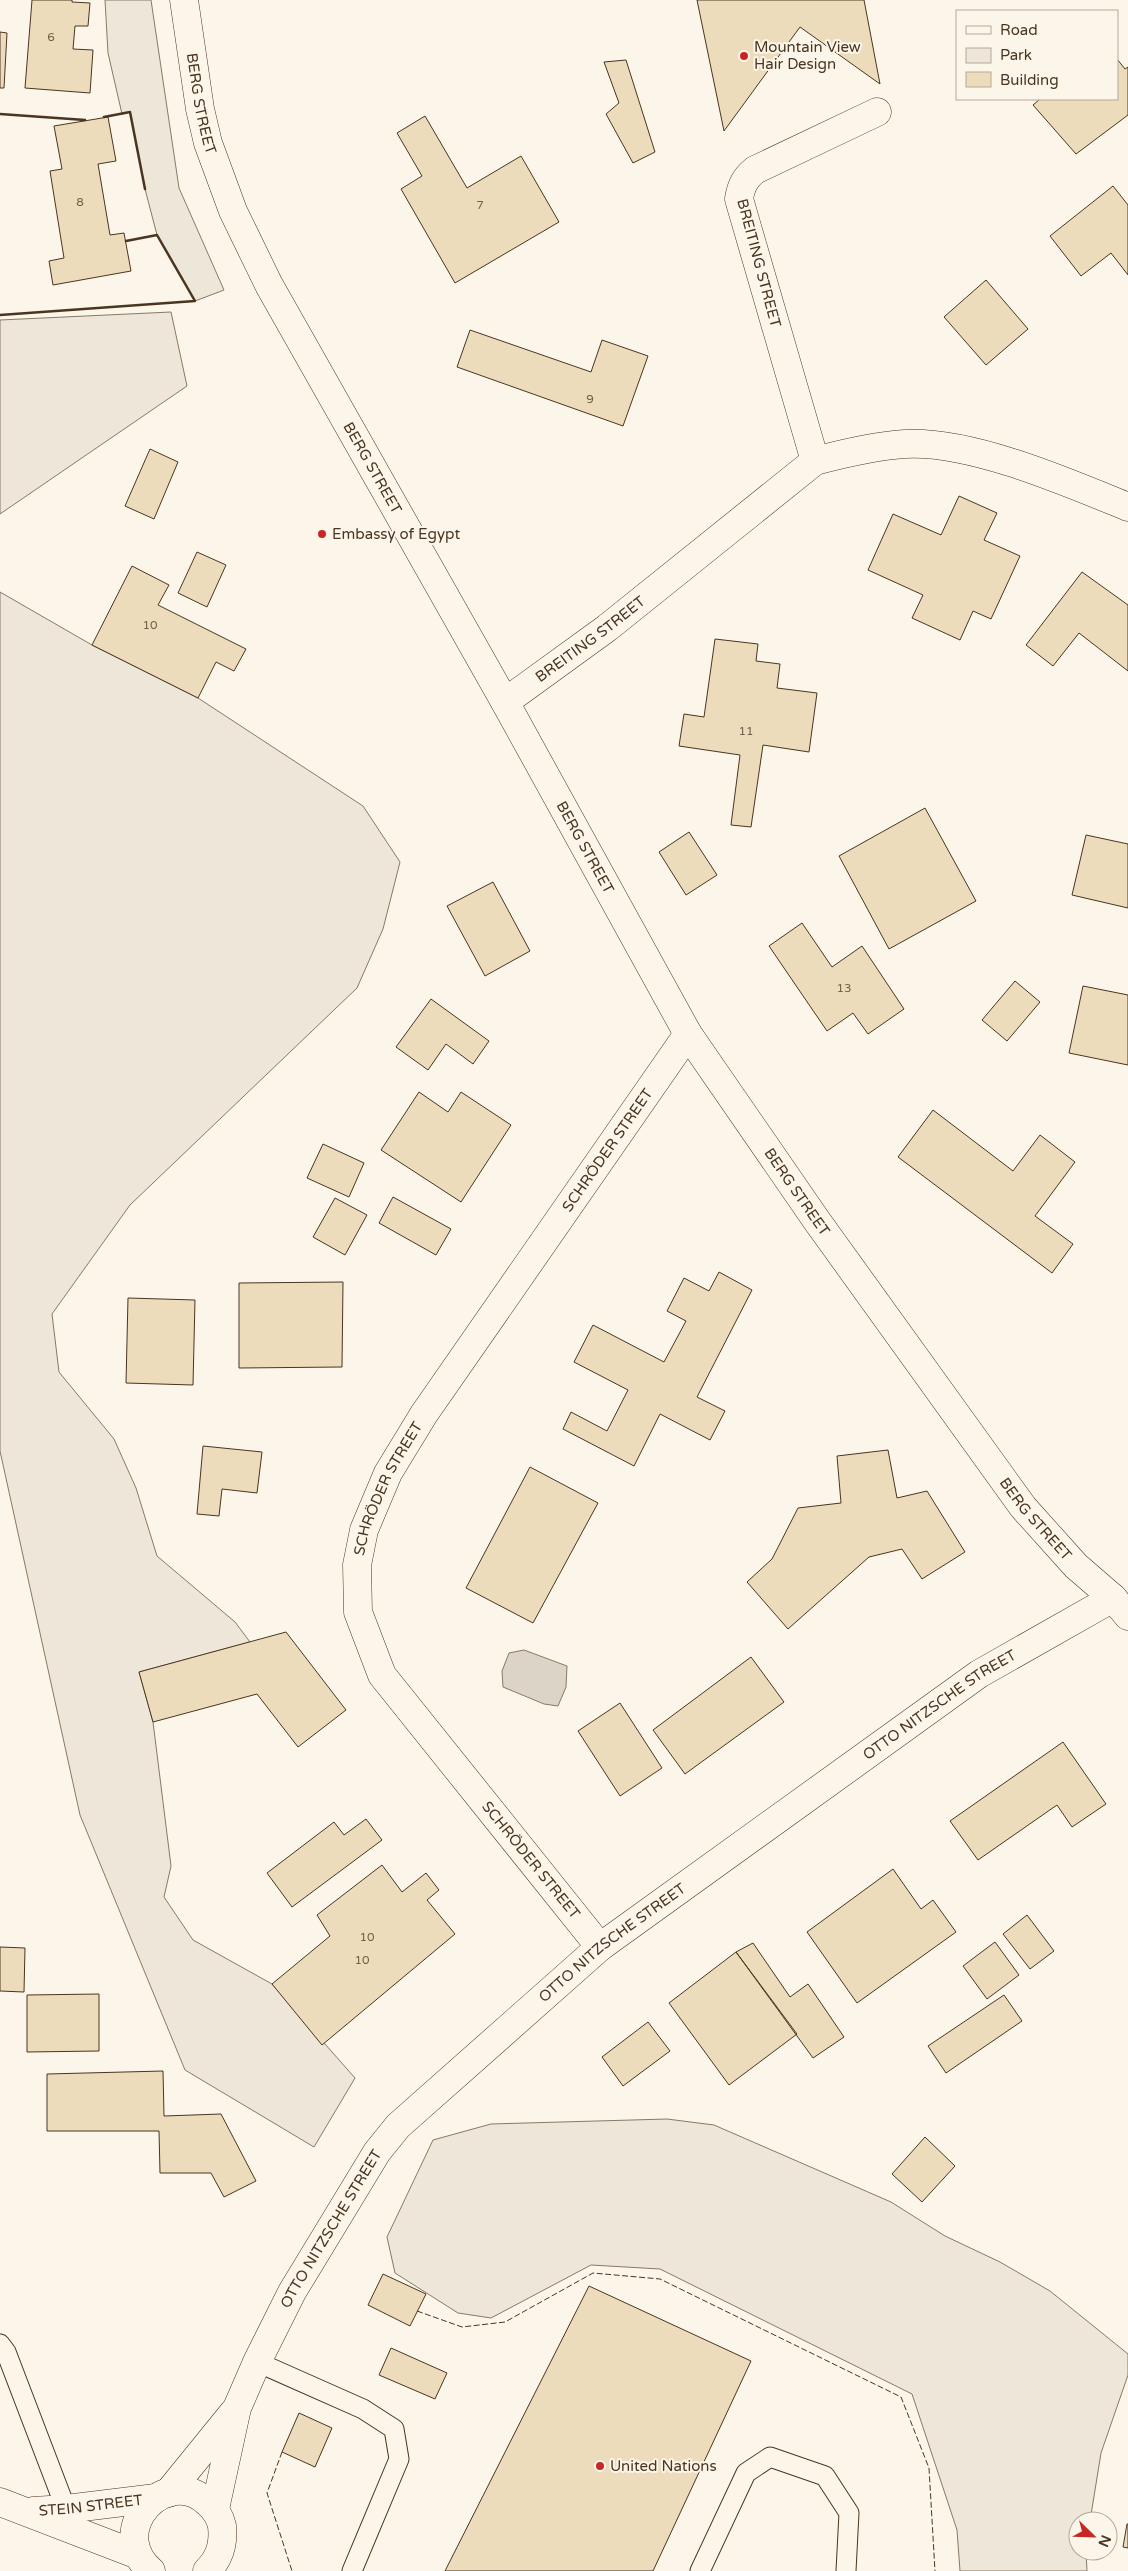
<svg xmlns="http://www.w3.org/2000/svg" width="1128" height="2571" font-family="'Varela Round',sans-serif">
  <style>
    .green { fill: #ede6d9; stroke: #887966 }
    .parking { fill: #ede7d9; stroke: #887966 }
    .water { fill: #dcd4c6; stroke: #887966 }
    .building { fill: #ecdcbc; stroke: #4a3520 }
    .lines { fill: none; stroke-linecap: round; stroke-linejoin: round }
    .service-casing { stroke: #4a3520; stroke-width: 21 }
    .minor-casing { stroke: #4a3520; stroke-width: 29 }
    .tertiary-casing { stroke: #4a3520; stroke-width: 29 }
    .service { stroke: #fbf6e9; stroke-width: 19 }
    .minor { stroke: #fbf6e9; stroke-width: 28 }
    .tertiary { stroke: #fbf6e9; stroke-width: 28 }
    .fence { stroke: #4a3520; stroke-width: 1; stroke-dasharray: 6 2.5; stroke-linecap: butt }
    .wall { stroke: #4a3520; stroke-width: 2.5 }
    .poi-dot { fill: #c62828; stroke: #fbf6e9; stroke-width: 2 }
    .labels { text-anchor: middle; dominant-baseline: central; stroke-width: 4; stroke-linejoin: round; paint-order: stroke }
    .number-label { font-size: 12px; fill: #725f47 }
    .poi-label { font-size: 15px; fill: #4a3520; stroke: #fbf6e9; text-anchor: start }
    .street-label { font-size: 15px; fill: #4a3520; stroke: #fbf6e9 }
  </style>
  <rect width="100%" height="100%" fill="#fbf6e9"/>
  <path class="green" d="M171 312 187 386 0 514V320Z
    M0 592 92 645 198 698 363 806 400 862 383 929 357 988 130 1205 52 1314 59 1372 114 1439 136 1488 157 1556 235 1622 250 1642 139 1672 153 1722 171 1866 164 1897 193 1940 272 1984 355 2078 314 2147 185 2070 80 1815 0 1451Z
    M667 2119 714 2125 891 2202 945 2236 1000 2262 1050 2291 1128 2354V2375L1101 2453 1090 2521H1078V2551H1086L1087 2571H960L957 2530 912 2394 660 2269 591 2265 491 2318 458 2313 395 2273 387 2237 433 2140 491 2124Z"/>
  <path class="parking" d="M105 0H151L179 188 224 290 195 301 157 235 145 189 130 112 122 114 108 53Z"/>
  <path class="water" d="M524 1650 567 1666 566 1687 558 1706 544 1704 503 1687 502 1671 509 1653Z"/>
  <path class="building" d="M32 0H72V2L90 3 88 26H75L73 49 93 50 90 93 25 88Z
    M697 0H864L880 84 800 27 724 131Z
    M0 32 7 33 4 88H0Z
    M1117 59 1125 69 1128 67V115L1076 154 1033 105 1040 99H1117Z
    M626 60 655 152 633 163 606 114 619 103 604 62Z
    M425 116 467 188 521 156 559 222 455 283 401 189 422 176 397 133Z
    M108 117 116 161 98 164 110 235 124 233 131 271 53 285 49 261 64 258 50 171 62 169 54 126Z
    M1113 186 1128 205V275L1111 253 1081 276 1050 236Z
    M986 280 1028 329 986 365 944 317Z
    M470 330 591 372 602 340 648 356 623 426 457 367Z
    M150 449 178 462 154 519 125 506Z
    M959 496 997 513 984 540 1020 556 991 619 973 611 960 640 912 618 923 595 868 570 893 514 941 535Z
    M197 552 226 565 207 607 178 593Z
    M132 566 169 585 158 605 246 649 234 671 216 662 198 698 92 645Z
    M1082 572 1128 605V671L1079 633 1053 666 1026 645Z
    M715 639 758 644 756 661 780 664 777 688 817 693 809 752 763 745 751 827 731 825 740 755 679 746 684 714 704 717Z
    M925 808 976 901 889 949 839 856Z
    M689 832 717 875 686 895 659 852Z
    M1086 835 1128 844V908L1072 895Z
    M493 882 530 951 485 976 447 906Z
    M802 923 832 967 862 946 904 1009 868 1034 853 1013 827 1031 769 946Z
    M1015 981 1040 1002 1007 1041 982 1020Z
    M1083 986 1128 995V1065L1069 1053Z
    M431 999 489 1041 473 1064 446 1044 428 1070 396 1047Z
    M419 1092 448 1112 461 1092 511 1125 461 1202 381 1150Z
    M933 1110 1013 1171 1040 1135 1075 1162 1035 1216 1073 1244 1052 1273 898 1157Z
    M323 1144 364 1163 349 1197 307 1178Z
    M393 1197 451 1229 436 1255 379 1223Z
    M335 1198 367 1215 345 1255 313 1237Z
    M719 1272 752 1290 697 1397 725 1411 710 1440 660 1414 634 1466 563 1429 571 1412 607 1431 628 1390 574 1362 593 1325 664 1362 686 1321 667 1311 684 1278 709 1291Z
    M343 1282 342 1367 239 1368V1283Z
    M128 1298 195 1300 193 1385 126 1383Z
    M203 1446 262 1452 257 1493 222 1489 219 1516 197 1514Z
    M888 1450 897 1498 927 1491 965 1552 922 1579 902 1549 869 1557 788 1629 747 1582 772 1559 798 1508 841 1503 837 1456Z
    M530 1467 598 1503 533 1623 466 1588Z
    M286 1632 346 1710 298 1747 257 1694 153 1722 139 1672Z
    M751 1657 784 1702 685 1774 653 1730Z
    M620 1703 662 1768 620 1796 578 1731Z
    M1063 1742 1106 1804 1072 1827 1057 1805 978 1860 950 1821Z
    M366 1819 382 1840 292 1907 267 1873 334 1822 344 1835Z
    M382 1865 402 1892 426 1873 439 1890 427 1900 455 1934 322 2045 272 1984 330 1936 317 1915Z
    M893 1869 921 1909 933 1900 956 1932 857 2003 807 1932Z
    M1027 1915 1054 1951 1030 1969 1003 1934Z
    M995 1942 1019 1975 987 1999 963 1966Z
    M753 1943 790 1997 808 1984 844 2037 813 2058 736 1952Z
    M0 1947 25 1948 24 1992 0 1991Z
    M736 1952 797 2034 729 2085 669 2003Z
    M99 1994V2051L27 2052V1995Z
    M1004 1995 1022 2021 946 2073 928 2046Z
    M648 2022 670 2051 623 2086 602 2057Z
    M163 2071 164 2116 221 2114 256 2181 224 2197 211 2173H160L159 2131H47V2074Z
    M925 2137 955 2166 922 2202 892 2174Z
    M383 2274 426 2294 410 2326 368 2305Z
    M589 2286 751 2361 653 2571H445Z
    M391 2348 447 2373 435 2399 379 2375Z
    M299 2413 332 2428 315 2467 282 2452Z
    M1127 2524H1128V2548L1123 2547Z"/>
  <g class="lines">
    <defs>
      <path id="service" d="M0 2344 6 2352 66 2509
        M257 2362 363 2409 394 2429 399 2459 352 2571
        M700 2571 746 2473 770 2457 825 2476 849 2513 846 2571"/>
      <g id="minor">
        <path d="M815 461 739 199C741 186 745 178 755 170L877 112"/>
        <path id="s1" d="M505 702 607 628 815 461C845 453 874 446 905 444 970 440 1067 482 1128 507"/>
        <path id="s2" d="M600 1947 382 1675 358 1612 357 1565 364 1530 388 1473 424 1414 688 1034"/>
      </g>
      <g id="tertiary">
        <path id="s3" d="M184 0 200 109 208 143 233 211 269 285 505 702 688 1034 817 1221 1023 1507 1076 1566 1113 1598 1128 1616"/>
        <path d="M168 2493 233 2413"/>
        <path d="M0 2502 138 2555"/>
        <path id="s4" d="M215 2509 237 2408 257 2362 292 2292 377 2152 398 2126 600 1947 979 1674 1113 1598"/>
        <path id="s5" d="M33 2511 66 2509 156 2498"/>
        <path d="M151 2571C104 2530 167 2463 208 2503 215 2509 220 2517 222 2526 224 2544 220 2558 207 2571"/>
      </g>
    </defs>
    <use href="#service" class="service-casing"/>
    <use href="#minor" class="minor-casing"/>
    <use href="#tertiary" class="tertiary-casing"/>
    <use href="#service" class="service"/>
    <use href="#minor" class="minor"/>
    <use href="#tertiary" class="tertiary"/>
    <path class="fence" d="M417 2311 462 2327 505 2322 593 2273 660 2279 901 2397 929 2468 935 2571
      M282 2452 267 2493 292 2571"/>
    <path class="wall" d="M0 114 85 120
      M104 117 130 112 145 189
      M0 315 195 301 157 235 126 241"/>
  </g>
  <g class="poi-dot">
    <circle cx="744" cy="56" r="5"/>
    <circle cx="322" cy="534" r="5"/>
    <circle cx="600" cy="2466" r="5"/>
  </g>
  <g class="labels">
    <g class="number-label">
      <text x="51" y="37">6</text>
      <text x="80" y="202">8</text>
      <text x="480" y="205">7</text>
      <text x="590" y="399">9</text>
      <text x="150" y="625">10</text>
      <text x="746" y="731">11</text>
      <text x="844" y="988">13</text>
      <text x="367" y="1937">10</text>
      <text x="362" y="1960">10</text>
    </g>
    <g class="poi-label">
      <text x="754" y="47">Mountain View<tspan x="754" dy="17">Hair Design</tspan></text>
      <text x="332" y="534">Embassy of Egypt</text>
      <text x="610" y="2466">United Nations</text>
    </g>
    <g class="street-label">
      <text stroke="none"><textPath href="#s3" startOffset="105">BERG STREET</textPath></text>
      <text transform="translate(759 263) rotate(75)">BREITING STREET</text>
      <text stroke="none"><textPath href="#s3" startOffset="510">BERG STREET</textPath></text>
      <text stroke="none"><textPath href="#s1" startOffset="106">BREITING STREET</textPath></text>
      <text stroke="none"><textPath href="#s3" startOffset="945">BERG STREET</textPath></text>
      <text stroke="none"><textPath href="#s2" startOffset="951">SCHRÖDER STREET</textPath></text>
      <text stroke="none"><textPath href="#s3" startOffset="1350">BERG STREET</textPath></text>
      <text stroke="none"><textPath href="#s2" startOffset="546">SCHRÖDER STREET</textPath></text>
      <text stroke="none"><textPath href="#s3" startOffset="1755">BERG STREET</textPath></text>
      <text stroke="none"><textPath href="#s4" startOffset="1116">OTTO NITZSCHE STREET</textPath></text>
      <text transform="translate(531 1860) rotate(51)">SCHRÖDER STREET</text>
      <text stroke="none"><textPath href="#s4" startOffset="711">OTTO NITZSCHE STREET</textPath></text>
      <text stroke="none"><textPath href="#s4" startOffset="306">OTTO NITZSCHE STREET</textPath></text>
      <text stroke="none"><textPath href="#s5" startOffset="58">STEIN STREET</textPath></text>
    </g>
  </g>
  <rect x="956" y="10" width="162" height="90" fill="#fbf6e9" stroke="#b4a999"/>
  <rect x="966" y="26" width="25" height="8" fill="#fbf6e9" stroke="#b4a999"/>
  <text x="1000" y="35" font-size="15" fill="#4a3520">Road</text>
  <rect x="966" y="48" width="25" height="15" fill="#ede6d9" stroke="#b4a999"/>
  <text x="1000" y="60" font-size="15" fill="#4a3520">Park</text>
  <rect x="966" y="72" width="25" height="15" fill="#ecdcbc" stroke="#b4a999"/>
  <text x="1000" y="85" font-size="15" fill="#4a3520">Building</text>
  <g transform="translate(1093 2536) rotate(113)"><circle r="24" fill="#fbf6e9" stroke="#b4a999"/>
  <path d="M0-4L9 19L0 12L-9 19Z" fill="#c62828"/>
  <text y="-8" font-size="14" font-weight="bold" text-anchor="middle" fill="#4a3520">N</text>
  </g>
</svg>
